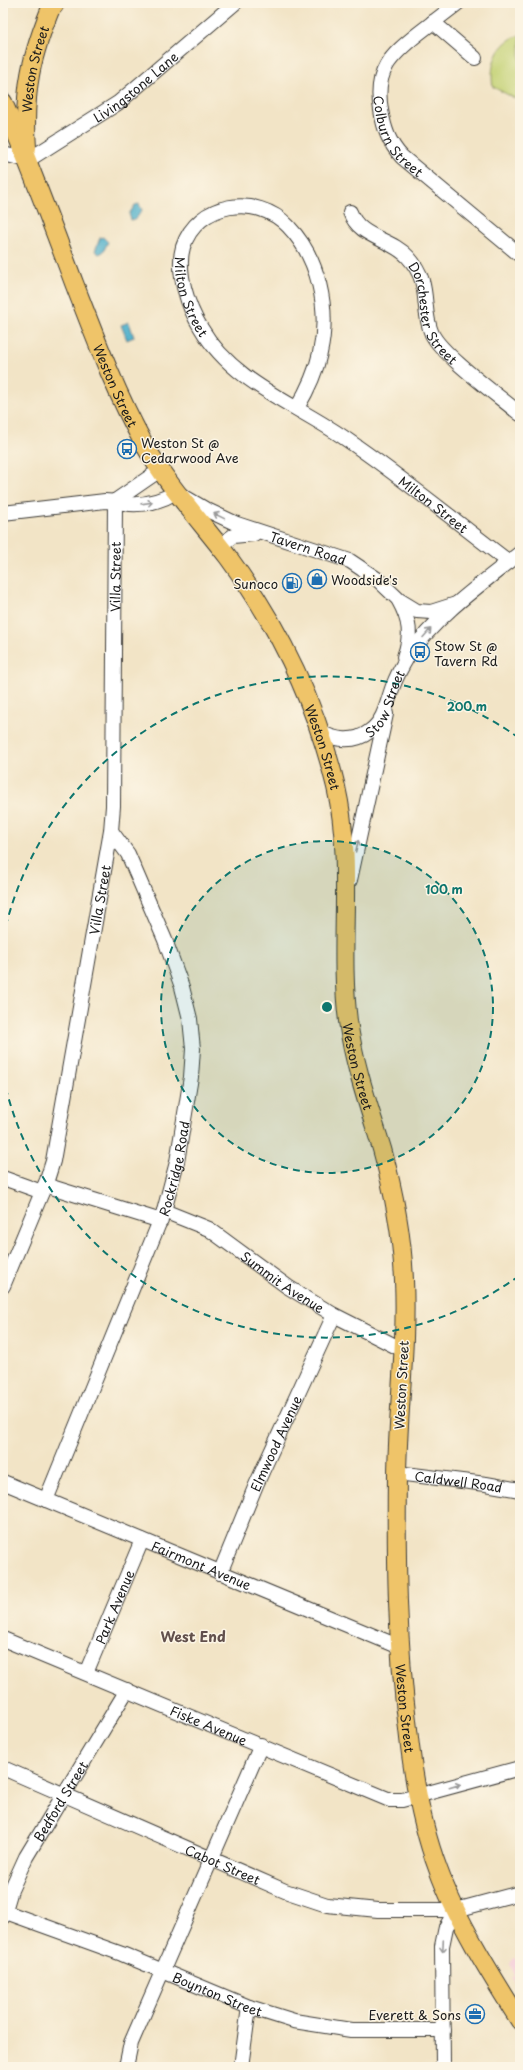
<svg xmlns="http://www.w3.org/2000/svg" width="523" height="2070" font-family="'Playpen Sans',sans-serif">
  <style>
    .built { fill: #f5cfda }
    .green { fill: #c3d173; stroke: #707648 }
    .water { fill: #4baeca; stroke: #346573 }
    .lines { fill: none; stroke-linecap: round; stroke-linejoin: round }
    .minor-casing { stroke: #3c3a36; stroke-width: 16 }
    .major-casing { stroke: #3c3a36; stroke-width: 20 }
    .highway-casing { stroke: #3c3a36; stroke-width: 22 }
    .minor { stroke: #fff; stroke-width: 14 }
    .major { stroke: #efc469; stroke-width: 18 }
    .highway { stroke: #efc469; stroke-width: 21 }
    .oneway { stroke: #999 }
    .ring { fill: none; stroke: #0f766e; stroke-width: 2; stroke-dasharray: 7 5 }
    .labels { text-anchor: middle; dominant-baseline: central; stroke-width: 3; stroke-linejoin: round; paint-order: stroke }
    .street-label { font-size: 13px; fill: #1c1c1c; stroke: #fcf5e5 }
    .poi-label { font-size: 13px; fill: #1c1c1c; stroke: #fcf5e5; text-anchor: start }
    .neighbourhood-label { font-size: 14px; font-weight: bold; fill: #62504c; stroke: #fcf5e5 }
    .centre { fill: #0f766e; stroke: #fcf5e5; stroke-width: 2 }
    .ring-label { font-size: 12px; text-anchor: middle; font-weight: bold; fill: #0f766e; stroke: #fcf5e5; stroke-width: 3; stroke-linejoin: round; paint-order: stroke }
  </style>
  <rect width="100%" height="100%" fill="#fcf5e5"/>
  <filter id="ink" filterUnits="userSpaceOnUse"><feTurbulence type="fractalNoise" baseFrequency=".025" numOctaves="2"/><feDisplacementMap in="SourceGraphic" scale="8" xChannelSelector="R" yChannelSelector="G"/><feConvolveMatrix kernelMatrix="1 2 1 2 8 2 1 2 1" color-interpolation-filters="sRGB"/></filter>
  <filter id="wash" filterUnits="userSpaceOnUse"><feTurbulence type="fractalNoise" baseFrequency=".012" numOctaves="4" result="noise"/><feDisplacementMap in="SourceGraphic" scale="16" xChannelSelector="R" yChannelSelector="G"/><feGaussianBlur stdDeviation="0.9" result="paint"/><feColorMatrix in="noise" values="0 0 0 0 0 0 0 0 0 0 0 0 0 0 0 0 0 1.4 0 .05"/><feComposite in="paint" operator="in"/></filter>
  <g filter="url(#wash)">
    <rect width="100%" height="100%" fill="#f2e4c6"/>
    <path class="built" d="M520 1957V1992L512 1977 515 1976 510 1964 513 1959Z"/>
    <path class="green" d="M520 35V101L493 87C489 65 497 42 520 35Z"/>
    <path class="water" d="M139 204 142 210 136 219 131 220 129 214 135 205Z
      M103 237 108 242 103 252 99 254 95 251 100 238Z
      M129 322 134 337 127 340 121 325Z"/>
  </g>
  <g filter="url(#ink)">
    <g class="lines">
      <defs>
        <g id="minor">
          <path id="s1" d="M458 3C445 13 432 23 419 33 390 56 374 71 381 110 384 129 389 143 402 157L520 255"/>
          <path d="M433 22 475 58"/>
          <path id="s2" d="M3 154 28 160 118 103 235 3"/>
          <path id="s3" d="M350 212C359 238 391 238 408 257 433 284 420 308 432 334 442 355 500 397 520 414"/>
          <path id="s4" d="M297 408C307 391 316 372 320 353 330 309 319 258 288 226 257 193 197 202 183 247 176 272 188 307 201 328 233 383 296 404 346 439 402 477 455 521 509 562"/>
          <path d="M115 501 160 470"/>
          <path id="s5" d="M3 513 105 501C114 501 121 503 130 504 147 505 163 500 176 492L205 509 237 524 350 561 377 579 399 600 417 611 431 612 456 604"/>
          <path d="M219 546 233 536 254 534"/>
          <path d="M399 601C410 621 412 635 404 657"/>
          <path id="s6" d="M319 731C335 741 355 743 370 731 385 720 387 702 393 686 397 675 402 666 408 656 438 614 480 585 520 553"/>
          <path d="M350 880 386 714"/>
          <path d="M3 1178 42 1192"/>
          <path d="M45 1185 161 1221"/>
          <path id="s7" d="M164 1211 209 1229 288 1287 334 1315 403 1350"/>
          <path id="s8" d="M3 1286 47 1180 53 1161 111 831 113 806 115 501"/>
          <path id="s9" d="M397 1473 486 1484 520 1490"/>
          <path id="s10" d="M3 1482 400 1647"/>
          <path id="s11" d="M46 1500 164 1211 177 1162 191 1077 193 1049 190 1019 182 987 165 940 128 854 111 831"/>
          <path id="s12" d="M220 1573 256 1485 334 1315"/>
          <path id="s13" d="M3 1639 390 1800H402L520 1768"/>
          <path id="s14" d="M86 1673 142 1540"/>
          <path id="s15" d="M3 1768 285 1891 327 1905 378 1910H456L520 1893"/>
          <path id="s16" d="M3 1911 122 1954 249 2007 294 2021 351 2030H443"/>
          <path id="s17" d="M3 1917 11 1890 26 1857 127 1690"/>
          <path d="M126 2067 131 2043 261 1745"/>
          <path d="M241 2067 249 2007"/>
          <path d="M443 2067 442 1946 446 1927 456 1910"/>
        </g>
        <g id="major">
          <path id="s18" d="M3 102C29 162 51 222 74 283 95 337 115 391 143 442 166 484 199 519 228 557 278 625 316 704 336 787 354 864 338 943 348 1021 354 1065 369 1107 382 1149 394 1192 402 1235 404 1280 407 1345 398 1409 397 1474 396 1559 397 1645 408 1729 413 1777 421 1824 438 1869 456 1919 491 1975 520 2021"/>
          <path id="s19" d="M27 148C23 91 31 55 53 3"/>
        </g>
        <path id="highway" d="M53 5 54 3"/>
      </defs>
      <use href="#minor" class="minor-casing"/>
      <use href="#major" class="major-casing"/>
      <use href="#highway" class="highway-casing"/>
      <use href="#minor" class="minor"/>
      <use href="#major" class="major"/>
      <use href="#highway" class="highway"/>
    </g>
    <defs><path id="oneway-shaft" d="M-6 0H5M1.5-3L5.5 0L1.5 3" fill="none" stroke-width="1.6" stroke-linecap="round" stroke-linejoin="round"/></defs>
    <g class="oneway">
      <use href="#oneway-shaft" transform="translate(147 503) rotate(-8)"/>
      <use href="#oneway-shaft" transform="translate(219 516) rotate(-154)"/>
      <use href="#oneway-shaft" transform="translate(427 633) rotate(-48)"/>
      <use href="#oneway-shaft" transform="translate(357 846) rotate(-77)"/>
      <use href="#oneway-shaft" transform="translate(455 1786) rotate(-16)"/>
      <use href="#oneway-shaft" transform="translate(443 1946) rotate(93)"/>
    </g>
  </g>
  <circle cx="327" cy="1007" r="166" fill="#0f766e" fill-opacity=".12"/>
  <g class="ring">
    <circle cx="327" cy="1007" r="166"/>
    <path d="M519 1276A331 331 0 0 1 3 1076M3 938A331 331 0 0 1 519 738"/>
  </g>
  <defs>
    <symbol id="bus-ring" viewBox="-11 -11 22 22"><circle r="9.5" fill="#fcf5e5" stroke="#1f6fb2" stroke-width="1.5"/><path d="M-5-6H5V4H4V6H2V4H-2V6H-4V4H-5ZM-3.5-4V0h7V-4ZM-3.5 1.2v1.5H-2V1.2ZM2 1.2v1.5H3.5V1.2Z" fill="#1f6fb2"/></symbol>
    <symbol id="shop-ring" viewBox="-11 -11 22 22"><circle r="9.5" fill="#fcf5e5" stroke="#1f6fb2" stroke-width="1.5"/><path d="M-5-2.5h2.3a2.7 3.5 0 0 1 5.4 0H5L5.5 6h-11ZM-1.5-2.5h3a1.5 2.3 0 0 0-3 0Z" fill="#1f6fb2"/></symbol>
    <symbol id="fuel-ring" viewBox="-11 -11 22 22"><circle r="9.5" fill="#fcf5e5" stroke="#1f6fb2" stroke-width="1.5"/><path d="M-5.5-6h7V0h2V4h1.3V-2.5L3-4.5l.8-.8L6-3V5H2.5V1h-1V6h-7ZM-4.2-4.7v3.2H.2V-4.7Z" fill="#1f6fb2"/></symbol>
    <symbol id="office-ring" viewBox="-11 -11 22 22"><circle r="9.5" fill="#fcf5e5" stroke="#1f6fb2" stroke-width="1.5"/><path d="M-6-3h4V-5.5h4V-3h4V5H-6ZM-1-4.5V-3h2v-1.5ZM-6 0V1H6V0Z" fill="#1f6fb2"/></symbol>
  </defs>
  <g fill-rule="evenodd">
    <use href="#bus-ring" x="116" y="438" width="22" height="22"/>
    <use href="#shop-ring" x="306" y="568" width="22" height="22"/>
    <use href="#fuel-ring" x="281" y="572" width="22" height="22"/>
    <use href="#bus-ring" x="409" y="641" width="22" height="22"/>
    <use href="#office-ring" x="464" y="2003" width="22" height="22"/>
  </g>
  <g class="labels">
    <g class="street-label">
      <text stroke="none"><textPath href="#s19" startOffset="80">Weston Street</textPath></text>
      <text stroke="none"><textPath href="#s2" startOffset="156">Livingstone Lane</textPath></text>
      <text stroke="none"><textPath href="#s1" startOffset="173">Colburn Street</textPath></text>
      <text stroke="none"><textPath href="#s4" startOffset="376">Milton Street</textPath></text>
      <text stroke="none"><textPath href="#s3" startOffset="138">Dorchester Street</textPath></text>
      <text stroke="none"><textPath href="#s18" startOffset="305">Weston Street</textPath></text>
      <text stroke="none"><textPath href="#s4" startOffset="703">Milton Street</textPath></text>
      <text stroke="none"><textPath href="#s5" startOffset="320">Tavern Road</textPath></text>
      <text stroke="none"><textPath href="#s8" startOffset="724">Villa Street</textPath></text>
      <text stroke="none"><textPath href="#s6" startOffset="86">Stow Street</textPath></text>
      <text stroke="none"><textPath href="#s18" startOffset="725">Weston Street</textPath></text>
      <text stroke="none"><textPath href="#s8" startOffset="400">Villa Street</textPath></text>
      <text stroke="none"><textPath href="#s18" startOffset="1048">Weston Street</textPath></text>
      <text stroke="none"><textPath href="#s11" startOffset="356">Rockridge Road</textPath></text>
      <text stroke="none"><textPath href="#s7" startOffset="139">Summit Avenue</textPath></text>
      <text transform="translate(401 1385) rotate(-87)">Weston Street</text>
      <text stroke="none"><textPath href="#s12" startOffset="141">Elmwood Avenue</textPath></text>
      <text stroke="none"><textPath href="#s9" startOffset="62">Caldwell Road</textPath></text>
      <text stroke="none"><textPath href="#s10" startOffset="215">Fairmont Avenue</textPath></text>
      <text stroke="none"><textPath href="#s14" startOffset="72">Park Avenue</textPath></text>
      <text stroke="none"><textPath href="#s18" startOffset="1696">Weston Street</textPath></text>
      <text stroke="none"><textPath href="#s13" startOffset="223">Fiske Avenue</textPath></text>
      <text stroke="none"><textPath href="#s17" startOffset="130">Bedford Street</textPath></text>
      <text stroke="none"><textPath href="#s15" startOffset="240">Cabot Street</textPath></text>
      <text stroke="none"><textPath href="#s16" startOffset="230">Boynton Street</textPath></text>
    </g>
    <g class="poi-label">
      <text x="141" y="442">Weston St @<tspan x="141" dy="15">Cedarwood Ave</tspan></text>
      <text x="331" y="579">Woodside's</text>
      <text x="278" y="583" text-anchor="end">Sunoco</text>
      <text x="434" y="645">Stow St @<tspan x="434" dy="15">Tavern Rd</tspan></text>
      <text x="461" y="2014" text-anchor="end">Everett &amp; Sons</text>
    </g>
    <g class="neighbourhood-label">
      <text x="193" y="1636">West End</text>
    </g>
  </g>
  <circle cx="327" cy="1007" r="6" class="centre"/>
  <g class="ring-label">
    <text x="467" y="711">200 m</text>
    <text x="444" y="894">100 m</text>
  </g>
  <rect width="523" height="2070" fill="none" stroke="#fcf5e5" stroke-width="16"/>
</svg>
